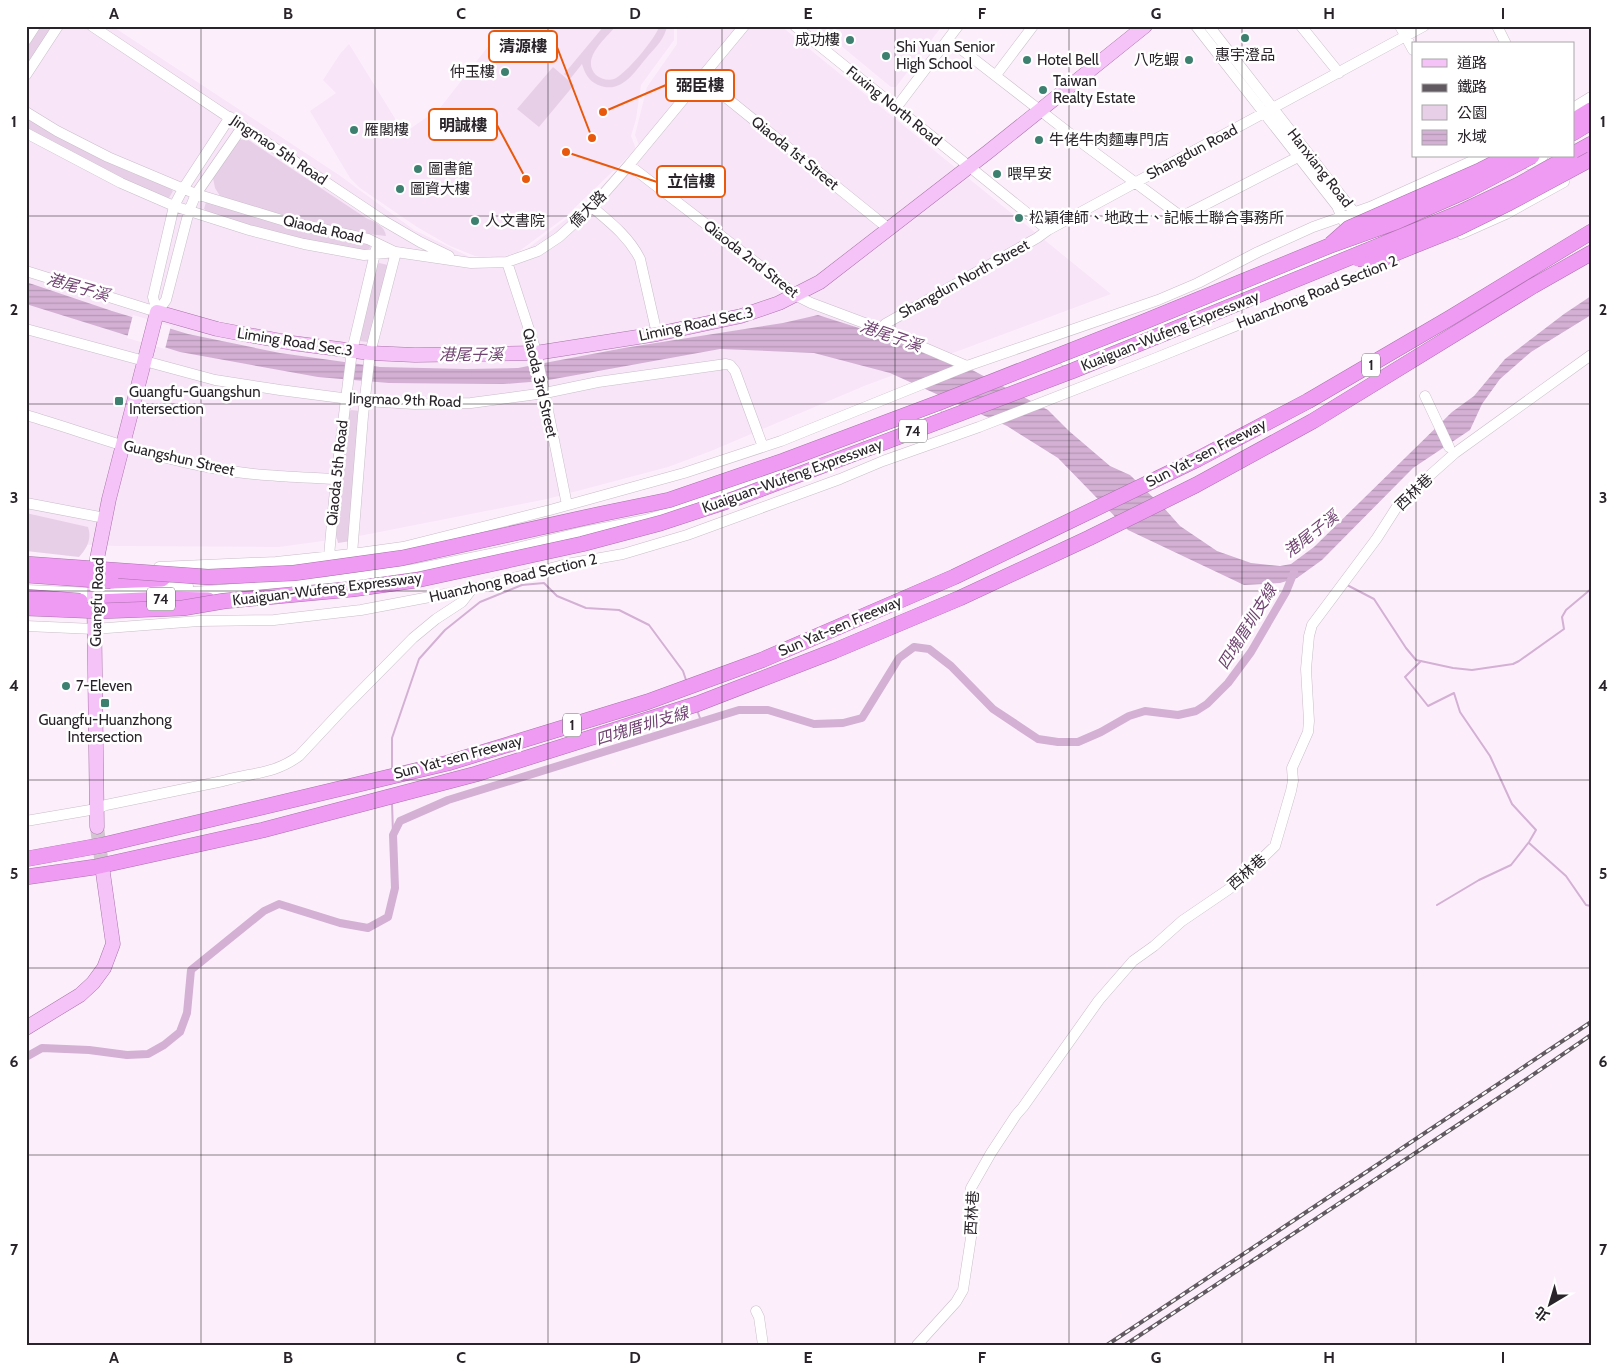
<svg xmlns="http://www.w3.org/2000/svg" width="1617" height="1371" font-family="Cabin,'Noto Sans TC',sans-serif">
  <style>
    .built { fill: #f8e5f8 }
    .green { fill: #e7d0e7 }
    .water { fill: url(#water-rules) }
    .pier { fill: #fceffb }
    .lines { fill: none; stroke-linecap: round; stroke-linejoin: round }
    .stream { stroke: #d3b0d4; stroke-width: 2 }
    .canal { stroke: #d3b0d4; stroke-width: 8 }
    .major-tunnel { stroke: #d2c6d1; stroke-width: 14; stroke-dasharray: 14 7; stroke-linecap: butt }
    .minor-casing { stroke: #c9bdc9; stroke-width: 11 }
    .major-casing { stroke: #aa71ac; stroke-width: 15 }
    .highway-casing { stroke: #aa71ac; stroke-width: 16 }
    .minor { stroke: #fff; stroke-width: 10 }
    .major { stroke: #f6c3f8; stroke-width: 14 }
    .highway { stroke: #f09bf3; stroke-width: 15 }
    .rail-casing { stroke: #615a61; stroke-width: 4 }
    .rail { stroke: #fff; stroke-width: 2; stroke-dasharray: 5.5; stroke-linecap: butt }
    .highway-bridge-casing { stroke: #aa71ac; stroke-width: 16; stroke-linecap: butt }
    .highway-bridge { stroke: #f09bf3; stroke-width: 15 }
    .grid { fill: none; stroke: #292429; stroke-width: 1; stroke-opacity: 0.55 }
    .poi-dot { fill: #3e8070; stroke: #fff; stroke-width: 2 }
    .labels { text-anchor: middle; dominant-baseline: central; stroke-width: 5; stroke-linejoin: round; paint-order: stroke }
    .shield { fill: #fff; stroke: #696669; stroke-width: 1 }
    .shield-label { font-size: 14px; font-weight: bold; fill: #292429 }
    .poi-label { font-size: 15px; fill: #292429; stroke: #fff; text-anchor: start }
    .street-label { font-size: 15px; fill: #292429; stroke: #fff }
    .water-label { font-size: 16px; font-style: italic; fill: #714372; stroke: #fff }
    .leader { fill: none; stroke: #e8590c; stroke-width: 2 }
    .callout-dot { fill: #e8590c; stroke: #fff; stroke-width: 2 }
    .callout { fill: #fff; stroke: #e8590c; stroke-width: 2 }
    .callout-label { font-size: 16px; text-anchor: middle; font-weight: bold; fill: #292429 }
    .neatline { fill: none; stroke: #292429; stroke-width: 2 }
    .grid-label { font-size: 16px; text-anchor: middle; font-weight: bold; fill: #292429 }
  </style>
  <defs>
    <pattern id="water-rules" width="6" height="5" patternUnits="userSpaceOnUse" patternTransform="scale(1.25)"><rect width="6" height="5" fill="#d3b0d4"/><path d="M0 2.5h6" fill="none" stroke="#b597b6"/></pattern>
  </defs>
  <rect width="100%" height="100%" fill="#fceffb"/>
  <path class="built" d="M26 26H112L339 175 414 230 474 259 496 263 518 256 587 203 631 154 564 218 518 252 496 259 475 256 450 246 417 227 360 188 350 178 310 111 336 93 323 80 340 54 349 44 404 133 440 108 501 30 497 26H674V40L641 85 636 119 631 136 636 149 639 145 635 135 647 87 677 44V26H781L1111 294 864 386 711 451 668 467 547 499 359 536 279 547 118 546 26 542Z
    M817 26H942L896 87H891Z"/>
  <path class="green" d="M39 26H54L26 69V45Z
    M604 26H616C606 38 580 59 596 75 601 79 608 81 614 79 624 76 658 36 659 26H667C665 38 656 47 648 56 635 71 622 95 598 85 589 81 585 74 582 64L570 79 564 74Z
    M553 67 574 85 539 127 517 109Z
    M26 117C61 136 95 157 132 173 146 179 161 181 173 191L169 198 138 187 26 128Z
    M247 139 366 218C375 222 385 226 386 236L368 234 268 211 220 196 215 188 213 178 239 140Z
    M206 202 371 244 368 253 295 239 209 213 204 209Z
    M379 263 388 265 368 342 359 341 375 268Z
    M351 410 360 411 351 541 338 543 336 535 348 414Z
    M26 513 88 527C92 539 87 548 79 557L26 551Z"/>
  <path class="water" d="M26 282 112 311 188 334 280 353 380 367 466 369 518 368 624 348 783 323 818 315 944 355 1048 410 1069 431 1110 466 1130 475 1164 508 1180 526 1217 551 1251 563 1280 566 1291 564 1314 547 1452 412 1474 396 1505 359 1564 314 1591 296V315L1531 352 1500 379 1482 404 1470 430 1413 468 1322 560 1297 578 1280 583 1244 585 1128 530 1058 458 1007 426 890 373 814 353 720 349 543 381 503 384 389 383 318 377 180 352 26 304Z"/>
  <path class="pier" d="M133 315 171 326 165 349 127 338Z"/>
  <g class="lines">
    <path class="stream" d="M1347 585 1374 599 1406 648 1416 660 1453 668 1472 670 1513 664 1519 661 1564 629 1562 617 1566 610 1591 589
      M1421 661 1405 677 1428 706 1454 693 1460 712 1490 756 1512 804 1536 830 1529 842 1511 865 1479 880 1437 905
      M697 710 701 721
      M392 770V738L419 659 445 630 480 602 522 585 544 583 557 596 586 608 619 610 649 625 683 671 686 680
      M392 802 393 835
      M1529 843 1566 876 1586 905 1591 906"/>
    <path class="canal" d="M26 1057 42 1048 89 1050 127 1055 148 1054 164 1045 180 1032 187 1013 191 970 264 911 279 904 340 923 368 928 388 917 395 888 393 835 400 821 448 800 739 710H768L814 724 843 723 862 718 899 658 914 647 929 649 951 666 993 709 1038 739 1058 742H1078L1101 732 1129 716 1145 711 1178 715 1196 711 1207 704 1228 683 1251 652 1286 592 1294 572"/>
    <path class="major-tunnel" d="M97 827 102 866"/>
    <defs>
      <path id="minor" d="M92 26 384 221 420 242 449 256
        M795 26 1048 230 1424 26
        M1196 26 1337 206 1344 222
        M1209 26 1346 202 1354 212 1355 218
        M1301 26 1339 73
        M1400 26 1413 50
        M1497 26 1506 44
        M948 39 1086 146 1179 215H1185L1298 157
        M26 40 35 26
        M26 75 58 26
        M996 75 1033 26
        M702 78 889 229
        M896 108 958 26
        M1573 108 1591 97
        M26 112 57 131 108 157 196 194 285 221 368 239 395 252
        M26 133 121 183 174 206 249 230 304 244 364 255 396 252 471 263 507 262 538 251 559 237 592 207 629 165 744 26
        M1528 164 1543 156
        M629 165 759 265 795 295 811 303 883 330 967 366
        M592 207C611 223 629 237 640 259L657 334
        M1461 234 1506 214 1564 182
        M507 262 536 351 567 505
        M26 271 157 312
        M1281 278 1373 237
        M157 312 153 297 174 206 183 189 230 117
        M157 312 166 300 189 211 196 194 243 126
        M26 329 215 380 280 390 365 401 415 404 471 403 545 393 598 382 726 364 730 365 735 371 763 447
        M883 330 885 324 1037 238 1048 230
        M1065 361 1213 304 1274 276
        M1425 396 1449 447
        M26 415C90 434 152 458 218 469 257 476 296 477 336 479
        M869 440 937 414
        M26 503 105 518
        M686 503 776 471
        M352 554 363 416 370 353 396 252
        M329 556 336 479 352 351 376 249
        M159 567 276 562 352 554 403 547 550 510 684 473 781 441 967 366 1158 300 1198 283 1258 252 1313 227 1370 207 1483 156
        M127 588 147 589 188 586
        M26 590 94 593H135
        M180 593 324 582 416 569 500 552 578 533 645 520 694 505
        M26 626 94 629 199 621 274 620 361 610 472 589 567 564 623 554 687 535 840 479 883 461 979 427 1156 358 1394 262
        M26 821 96 809 106 805 223 781C252 772 273 775 299 756L342 710 413 638 436 619 462 602 472 589
        M756 1311 759 1317 763 1345
        M917 1345 956 1302 963 1290 974 1218 970 1197 971 1188 991 1153 1016 1115 1023 1107 1099 1000 1133 961 1154 946 1182 921 1229 889 1249 871 1275 846 1291 791 1293 781 1292 768 1308 732 1309 721 1306 669 1309 636 1312 625 1377 538 1400 502 1455 453 1591 355"/>
      <path id="major" d="M97 827 94 593 96 564 109 499 157 312 217 329 292 343 370 353 415 355 536 353 657 334 741 316 779 303 820 282 988 152 1145 26
        M26 1028 80 995 93 983 104 968 113 944 102 866"/>
      <path id="highway" d="M1573 121 1591 110
        M1573 133 1591 122
        M1573 154 1591 144
        M111 581 162 579
        M97 602 166 599 208 600
        M26 859 103 845 448 763 647 702 762 660 954 577 1198 459 1308 401 1450 318 1591 232
        M26 877 95 867 263 830 476 774 697 704 834 651 960 598 1089 538 1196 485 1313 421 1533 286 1591 253"/>
    </defs>
    <use href="#minor" class="minor-casing"/>
    <use href="#major" class="major-casing"/>
    <use href="#highway" class="highway-casing"/>
    <use href="#minor" class="minor"/>
    <use href="#major" class="major"/>
    <use href="#highway" class="highway"/>
    <defs>
      <path id="rail" d="M1107 1345 1591 1022
        M1125 1345 1515 1087 1591 1035"/>
    </defs>
    <use href="#rail" class="rail-casing"/>
    <use href="#rail" class="rail"/>
    <defs>
      <path id="highway-bridge" d="M1331 244 1349 228 1481 170 1509 156
        M1358 259H1381L1458 228 1509 203 1591 159
        M26 564 208 577 294 573 402 558 601 514 669 500 783 461 938 403 1141 323 1329 246 1396 222 1466 191 1532 156
        M26 575 111 581
        M26 597 80 601
        M26 608 100 611 183 608 224 601 353 589 417 580 582 544 661 523 737 498 1072 371 1459 213 1518 185 1570 156"/>
    </defs>
    <use href="#highway-bridge" class="highway-bridge-casing"/>
    <use href="#highway-bridge" class="highway-bridge"/>
  </g>
  <path class="grid" d="M201 26V1345M375 26V1345M548 26V1345M722 26V1345M895 26V1345M1069 26V1345M1242 26V1345M1416 26V44M1416 156V1345M26 216H1591M26 404H1591M26 591H1591M26 780H1591M26 968H1591M26 1155H1591"/>
  <g class="poi-dot">
    <circle cx="1245" cy="38" r="5"/>
    <circle cx="850" cy="40" r="5"/>
    <circle cx="886" cy="56" r="5"/>
    <circle cx="1027" cy="60" r="5"/>
    <circle cx="1189" cy="60" r="5"/>
    <circle cx="505" cy="72" r="5"/>
    <circle cx="1043" cy="90" r="5"/>
    <circle cx="354" cy="130" r="5"/>
    <circle cx="1039" cy="140" r="5"/>
    <circle cx="418" cy="169" r="5"/>
    <circle cx="997" cy="174" r="5"/>
    <circle cx="400" cy="189" r="5"/>
    <circle cx="1019" cy="218" r="5"/>
    <circle cx="475" cy="221" r="5"/>
    <rect x="114" y="396" width="10" height="10" rx="2.5"/>
    <circle cx="66" cy="686" r="5"/>
    <rect x="100" y="698" width="10" height="10" rx="2.5"/>
  </g>
  <g class="labels">
    <g class="shield">
      <rect x="1362" y="353.5" width="18" height="23" rx="4"/>
      <rect x="899" y="419.5" width="28" height="23" rx="4"/>
      <rect x="147" y="587.5" width="28" height="23" rx="4"/>
      <rect x="563" y="713.5" width="18" height="23" rx="4"/>
    </g>
    <g class="shield-label">
      <text x="1371" y="365">1</text>
      <text x="913" y="431">74</text>
      <text x="161" y="599">74</text>
      <text x="572" y="725">1</text>
    </g>
    <g class="poi-label">
      <text x="840" y="40" text-anchor="end">成功樓</text>
      <text x="896" y="47">Shi Yuan Senior<tspan x="896" dy="17">High School</tspan></text>
      <text x="1245" y="55" text-anchor="middle">惠宇澄品</text>
      <text x="1037" y="60">Hotel Bell</text>
      <text x="1179" y="60" text-anchor="end">八吃蝦</text>
      <text x="495" y="72" text-anchor="end">仲玉樓</text>
      <text x="1053" y="81">Taiwan<tspan x="1053" dy="17">Realty Estate</tspan></text>
      <text x="364" y="130">雁閣樓</text>
      <text x="1049" y="140">牛佬牛肉麵專門店</text>
      <text x="428" y="169">圖書館</text>
      <text x="1007" y="174">喂早安</text>
      <text x="410" y="189">圖資大樓</text>
      <text x="1029" y="218">松穎律師、地政士、記帳士聯合事務所</text>
      <text x="485" y="221">人文書院</text>
      <text x="129" y="392">Guangfu-Guangshun<tspan x="129" dy="17">Intersection</tspan></text>
      <text x="76" y="686">7-Eleven</text>
      <text x="105" y="720" text-anchor="middle">Guangfu-Huanzhong<tspan x="105" dy="17">Intersection</tspan></text>
    </g>
    <g class="street-label">
      <text transform="translate(894 106) rotate(39)">Fuxing North Road</text>
      <text transform="translate(279 150) rotate(34)">Jingmao 5th Road</text>
      <text transform="translate(1192 152) rotate(-28)">Shangdun Road</text>
      <text transform="translate(795 153) rotate(39)">Qiaoda 1st Street</text>
      <text transform="translate(1320 168) rotate(52)">Hanxiang Road</text>
      <text transform="translate(588 209) rotate(-45)">僑大路</text>
      <text transform="translate(323 229) rotate(13)">Qiaoda Road</text>
      <text transform="translate(751 259) rotate(38)">Qiaoda 2nd Street</text>
      <text transform="translate(964 279) rotate(-29)">Shangdun North Street</text>
      <text transform="translate(1317 292) rotate(-22)">Huanzhong Road Section 2</text>
      <text transform="translate(696 324) rotate(-12)">Liming Road Sec.3</text>
      <text transform="translate(1170 331) rotate(-22)">Kuaiguan-Wufeng Expressway</text>
      <text transform="translate(295 342) rotate(9)">Liming Road Sec.3</text>
      <text transform="translate(540 383) rotate(77)">Qiaoda 3rd Street</text>
      <text transform="translate(405 400) rotate(2)">Jingmao 9th Road</text>
      <text transform="translate(1206 453) rotate(-27)">Sun Yat-sen Freeway</text>
      <text transform="translate(179 458) rotate(13)">Guangshun Street</text>
      <text transform="translate(337 473) rotate(-84)">Qiaoda 5th Road</text>
      <text transform="translate(792 476) rotate(-20)">Kuaiguan-Wufeng Expressway</text>
      <text transform="translate(1414 492) rotate(-44)">西林巷</text>
      <text transform="translate(513 578) rotate(-13)">Huanzhong Road Section 2</text>
      <text transform="translate(327 589) rotate(-7)">Kuaiguan-Wufeng Expressway</text>
      <text transform="translate(97 602) rotate(-88)">Guangfu Road</text>
      <text transform="translate(840 626) rotate(-23)">Sun Yat-sen Freeway</text>
      <text transform="translate(458 757) rotate(-15)">Sun Yat-sen Freeway</text>
      <text transform="translate(1247 872) rotate(-41)">西林巷</text>
      <text transform="translate(972 1213) rotate(-87)">西林巷</text>
    </g>
    <g class="water-label">
      <text transform="translate(78 287) rotate(16)">港尾子溪</text>
      <text transform="translate(891 336) rotate(19)">港尾子溪</text>
      <text x="471" y="354">港尾子溪</text>
      <text transform="translate(1311 534) rotate(-38)">港尾子溪</text>
      <text transform="translate(1247 627) rotate(-58)">四塊厝圳支線</text>
      <text transform="translate(642 726) rotate(-17)">四塊厝圳支線</text>
    </g>
  </g>
  <path class="leader" d="M592 138L557 47M603 112L666 85M526 179L497 125M566 152L657 182"/>
  <g class="callout-dot">
    <circle cx="592" cy="138" r="5"/>
    <circle cx="603" cy="112" r="5"/>
    <circle cx="526" cy="179" r="5"/>
    <circle cx="566" cy="152" r="5"/>
  </g>
  <g class="callout">
    <rect x="489" y="31" width="68" height="31" rx="5"/>
    <rect x="666" y="70" width="68" height="31" rx="5"/>
    <rect x="429" y="109" width="68" height="31" rx="5"/>
    <rect x="657" y="166" width="68" height="31" rx="5"/>
  </g>
  <g class="callout-label">
    <text x="523" y="52">清源樓</text>
    <text x="700" y="91">弼臣樓</text>
    <text x="463" y="131">明誠樓</text>
    <text x="691" y="187">立信樓</text>
  </g>
  <rect width="1617" height="1371" fill="none" stroke="#ffffff" stroke-width="55"/>
  <rect x="1412" y="42" width="162" height="115" fill="#ffffff" stroke="#a9a7a9"/>
  <rect x="1422" y="59" width="25" height="8" fill="#f6c3f8" stroke="#a9a7a9"/>
  <text x="1457" y="68" font-size="15" fill="#292429">道路</text>
  <rect x="1422" y="84" width="25" height="8" fill="#615a61" stroke="#a9a7a9"/>
  <text x="1457" y="92" font-size="15" fill="#292429">鐵路</text>
  <rect x="1422" y="105" width="25" height="15" fill="#e7d0e7" stroke="#a9a7a9"/>
  <text x="1457" y="118" font-size="15" fill="#292429">公園</text>
  <rect x="1422" y="130" width="25" height="15" fill="url(#water-rules)" stroke="#a9a7a9"/>
  <text x="1457" y="142" font-size="15" fill="#292429">水域</text>
  <g transform="translate(1550 1304) rotate(218)" stroke="#ffffff" stroke-width="4" paint-order="stroke">
  <path d="M0-4L9 19L0 12L-9 19Z" fill="#292429"/>
  <text y="-8" font-size="14" font-weight="bold" text-anchor="middle" fill="#292429">北</text>
  </g>
  <rect x="28" y="28" width="1562" height="1316" class="neatline"/>
  <g class="grid-label">
    <text x="114" y="19">A</text>
    <text x="288" y="19">B</text>
    <text x="461" y="19">C</text>
    <text x="635" y="19">D</text>
    <text x="808" y="19">E</text>
    <text x="982" y="19">F</text>
    <text x="1156" y="19">G</text>
    <text x="1329" y="19">H</text>
    <text x="1503" y="19">I</text>
    <text x="14" y="127">1</text>
    <text x="1603" y="127">1</text>
    <text x="14" y="315">2</text>
    <text x="1603" y="315">2</text>
    <text x="14" y="503">3</text>
    <text x="1603" y="503">3</text>
    <text x="14" y="691">4</text>
    <text x="1603" y="691">4</text>
    <text x="14" y="879">5</text>
    <text x="1603" y="879">5</text>
    <text x="14" y="1067">6</text>
    <text x="1603" y="1067">6</text>
    <text x="14" y="1255">7</text>
    <text x="1603" y="1255">7</text>
    <text x="114" y="1363">A</text>
    <text x="288" y="1363">B</text>
    <text x="461" y="1363">C</text>
    <text x="635" y="1363">D</text>
    <text x="808" y="1363">E</text>
    <text x="982" y="1363">F</text>
    <text x="1156" y="1363">G</text>
    <text x="1329" y="1363">H</text>
    <text x="1503" y="1363">I</text>
  </g>
</svg>
